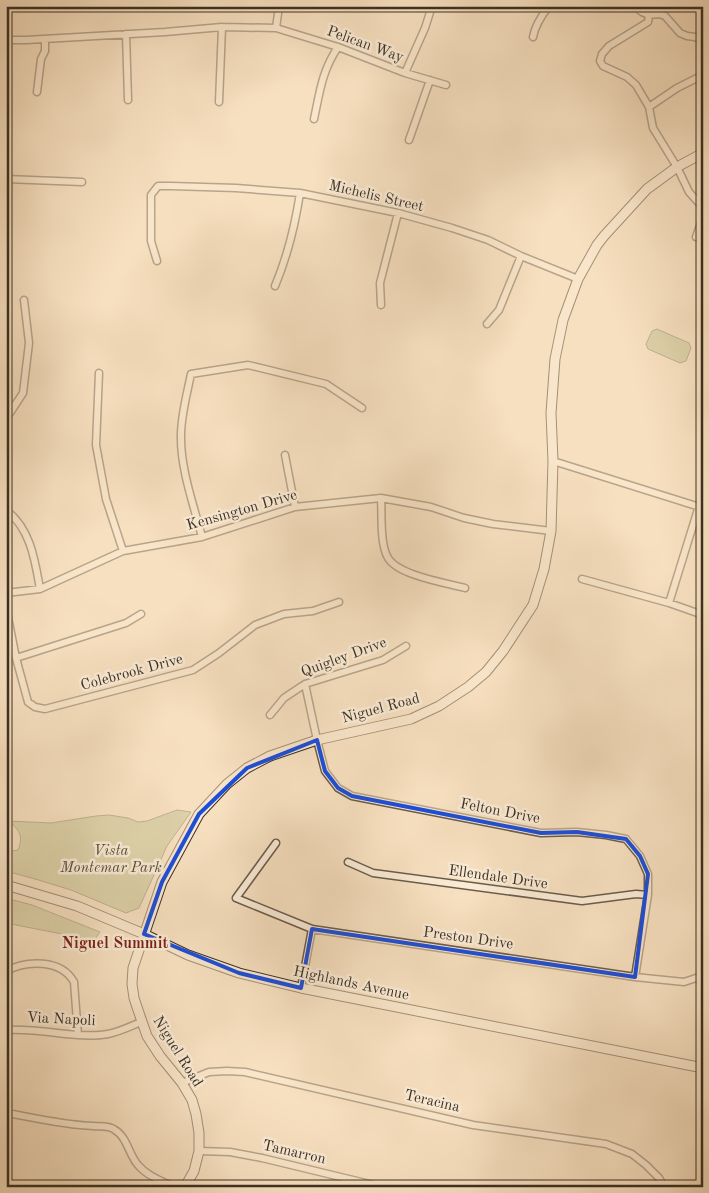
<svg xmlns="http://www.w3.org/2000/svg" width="709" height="1193" font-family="'Old Standard TT',serif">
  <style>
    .green { fill: #bfc291; stroke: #7e795a }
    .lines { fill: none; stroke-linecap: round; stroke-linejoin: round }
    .street-casing { stroke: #6b5c4a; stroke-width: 9 }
    .secondary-casing { stroke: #3c3023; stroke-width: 11 }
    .street { stroke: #faebd6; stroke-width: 6 }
    .secondary { stroke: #faebd6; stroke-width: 9 }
    .marked { fill: none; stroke: #1d4ed8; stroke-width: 4; stroke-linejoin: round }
    .labels { text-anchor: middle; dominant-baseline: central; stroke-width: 5; stroke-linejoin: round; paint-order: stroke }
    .street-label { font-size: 15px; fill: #3c3023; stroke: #faebd6 }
    .park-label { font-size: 15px; font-style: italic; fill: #564d39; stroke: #faebd6 }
    .neighbourhood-label { font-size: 16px; font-weight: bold; fill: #7a1f14; stroke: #faebd6 }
  </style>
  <rect width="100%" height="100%" fill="#f7e0c0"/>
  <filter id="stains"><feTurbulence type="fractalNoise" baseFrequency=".004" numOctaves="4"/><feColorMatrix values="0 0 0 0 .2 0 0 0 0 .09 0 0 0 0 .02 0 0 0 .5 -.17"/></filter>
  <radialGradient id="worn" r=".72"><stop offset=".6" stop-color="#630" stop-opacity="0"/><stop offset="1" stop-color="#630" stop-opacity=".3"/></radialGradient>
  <path class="green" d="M657 329 689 343 691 348 686 361 680 363 648 349 646 344 652 331Z
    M177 810 191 812 167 846 139 908 126 913 71 890 35 879 6 871V852L18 850C24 836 19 829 8 821L51 823 96 816 109 815 128 818 138 822 147 821Z
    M6 898 32 905 100 932 90 946 62 934 6 923Z"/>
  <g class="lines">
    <defs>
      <path id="street" d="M634 6 642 12 649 15 659 14 665 16 680 33 687 36 695 37 703 41
        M649 15 648 22 609 46 602 54 600 61 603 66 627 77 636 85 649 107 653 128 677 167 689 192 698 202 703 205
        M276 28 279 6
        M126 34 128 100
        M533 37C535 25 542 15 549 6
        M6 40H26L165 32 222 27 276 28 338 47 405 73 446 85
        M405 73 425 28 432 6
        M37 92 41 59 45 51V39
        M219 102 222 27
        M649 107 677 88 699 77 703 74
        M314 119C320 91 322 71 338 47
        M409 140 430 80
        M6 179 82 182
        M696 237 703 217
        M157 261 151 241V195L158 186H171L236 188 300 193 398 213 452 228 488 240 521 256 578 279
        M275 286C288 255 295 226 300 193
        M381 305 380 283 398 213
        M487 324 499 310 521 256
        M99 373 96 445 106 499 123 551
        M6 419 23 393 29 343 24 300
        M285 455 295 507
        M553 461 703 508
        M381 498C382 514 380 542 387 556 395 575 446 583 465 588
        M6 510C31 529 35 561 40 589
        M202 537C194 506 180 468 181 435 181 415 187 394 191 374L248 365 326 384 362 408
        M582 579 669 603 703 615
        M6 593 40 589 123 551 202 537 295 507 381 498 431 507 464 518 493 524 551 531
        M669 603 699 506
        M6 607 16 658 28 702 35 707 45 709 193 670 219 653 255 625 284 614 313 611 339 602
        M16 658 126 623 141 614
        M305 684 317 740 325 771 338 788 352 796 541 833 577 832 606 835 626 839 640 856 648 874V895L635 977
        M270 715 284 698 305 684 383 660 406 646
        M276 843 236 898 312 929 635 977 684 982 702 976 703 964
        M348 862 373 873 582 901 636 894 648 895
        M6 971C27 960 61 959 74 982L78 1035
        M301 988 312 929
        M6 1030C23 1029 40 1031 57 1033 74 1035 92 1037 108 1034 119 1032 131 1026 141 1022
        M182 1083 209 1072 227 1071 245 1072 473 1125 606 1144 632 1154 646 1165 659 1178 664 1187
        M6 1115 13 1114C39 1119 66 1125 93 1126 100 1127 109 1125 115 1130 127 1137 129 1155 138 1165 147 1176 162 1181 174 1187
        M199 1151 230 1152 262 1158 382 1187"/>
      <path id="secondary" d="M6 885 77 906 144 934 188 955 239 973 301 988 703 1068
        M185 1187 194 1171 199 1151V1133L196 1114 192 1100 182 1083 160 1056 147 1036 138 1010 134 998 132 984 133 968 162 882 199 814 227 784 247 768 270 756 317 740 411 719 439 706 468 687 486 672 503 651 533 605 544 569 551 531 553 461 551 413 555 359 563 320 578 279 597 245 604 236 647 189 677 167 703 153"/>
    </defs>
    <use href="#street" class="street-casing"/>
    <use href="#secondary" class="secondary-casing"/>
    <use href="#street" class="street"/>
    <use href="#secondary" class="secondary"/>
  </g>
  <path d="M0 0H709V1193H0ZM317 740 325 771 338 788 352 796 541 833 577 832 626 839 640 856 648 874 635 977 312 929 301 988 239 973 144 934 162 882 199 814 247 768Z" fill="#f7e0c0" fill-opacity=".55" fill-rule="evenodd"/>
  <path class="marked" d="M317 740 325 771 338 788 352 796 541 833 577 832 626 839 640 856 648 874 635 977 312 929 301 988 239 973 144 934 162 882 199 814 247 768Z"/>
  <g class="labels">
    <g class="street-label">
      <text transform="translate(365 45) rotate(20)">Pelican Way</text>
      <text transform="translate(376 197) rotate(13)">Michelis Street</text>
      <text transform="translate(242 511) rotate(-16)">Kensington Drive</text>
      <text transform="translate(344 658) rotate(-20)">Quigley Drive</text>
      <text transform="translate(132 673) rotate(-15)">Colebrook Drive</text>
      <text transform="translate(381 709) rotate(-15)">Niguel Road</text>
      <text transform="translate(500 812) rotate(11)">Felton Drive</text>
      <text transform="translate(498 878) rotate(8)">Ellendale Drive</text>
      <text transform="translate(468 939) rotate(8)">Preston Drive</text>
      <text transform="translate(351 984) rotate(12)">Highlands Avenue</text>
      <text transform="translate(61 1020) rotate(3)">Via Napoli</text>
      <text transform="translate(177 1052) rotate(58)">Niguel Road</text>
      <text transform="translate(432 1102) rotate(13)">Teracina</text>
      <text transform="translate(294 1153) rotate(13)">Tamarron</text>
    </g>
    <g class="park-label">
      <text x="111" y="851">Vista<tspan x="111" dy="17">Montemar Park</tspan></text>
    </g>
    <g class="neighbourhood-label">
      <text x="115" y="944">Niguel Summit</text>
    </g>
  </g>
  <rect width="709" height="1193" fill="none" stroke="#f7e0c0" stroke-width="25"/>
  <rect x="8" y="8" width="694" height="1178" fill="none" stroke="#3c3023" stroke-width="2.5"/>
  <rect x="12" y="12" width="684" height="1168" fill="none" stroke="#3c3023"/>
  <rect width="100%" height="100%" filter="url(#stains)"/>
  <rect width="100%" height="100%" fill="url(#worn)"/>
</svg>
